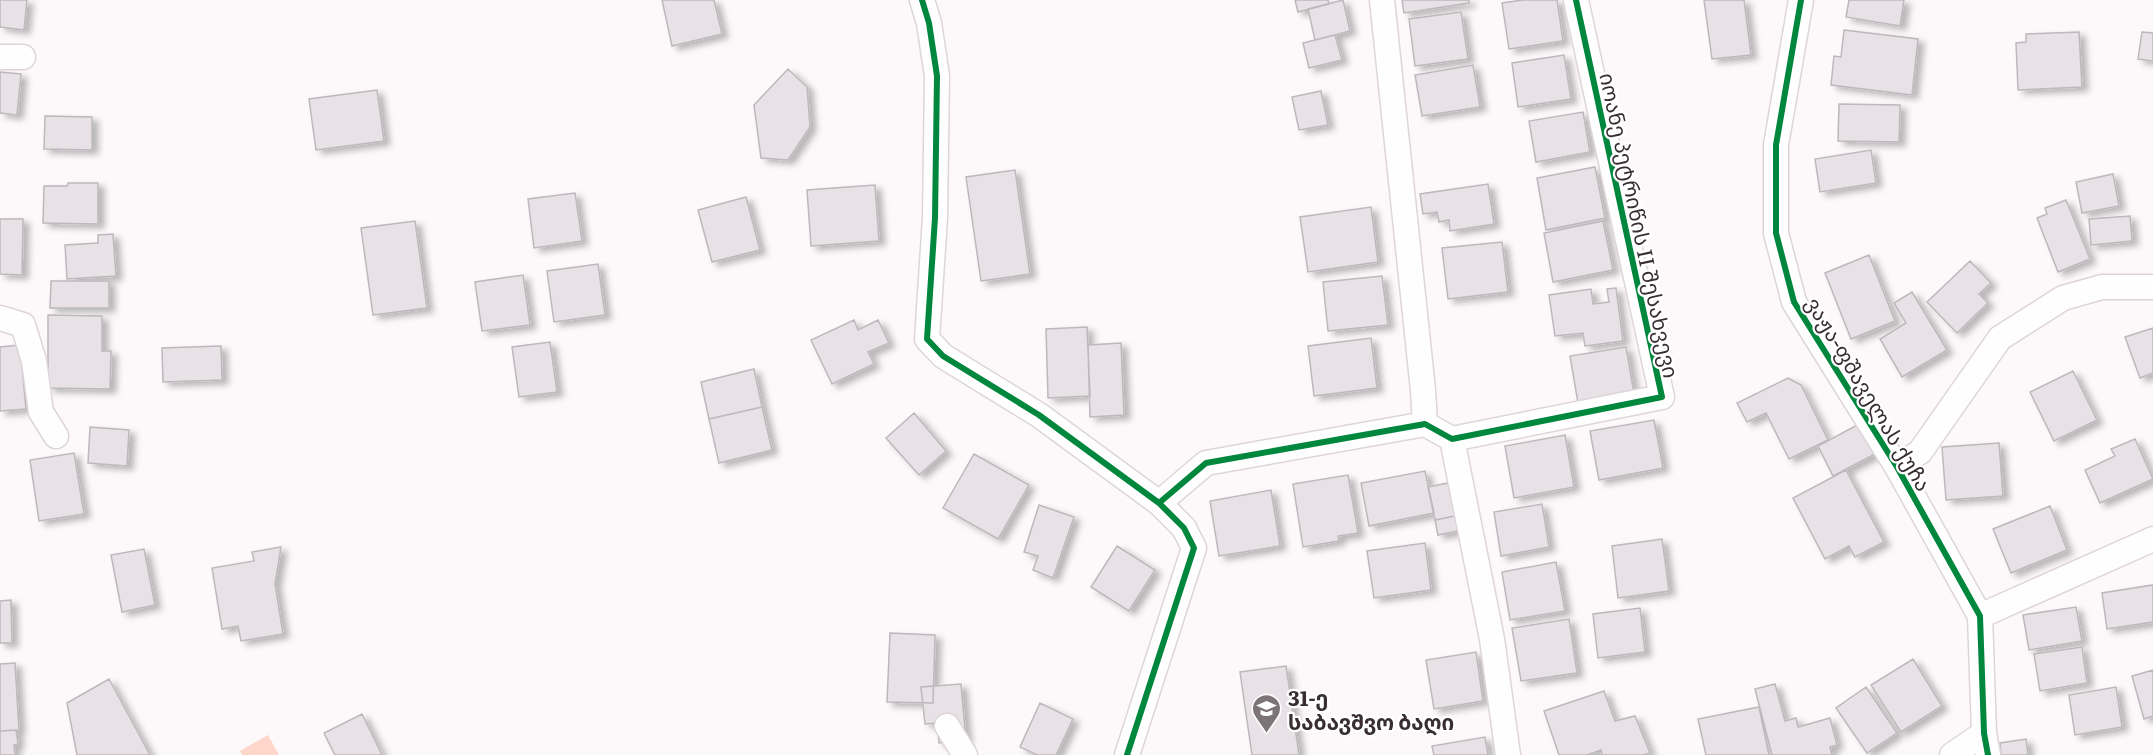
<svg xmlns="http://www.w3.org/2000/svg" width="2153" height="755" font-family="Literata,'Noto Sans Georgian',serif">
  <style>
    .green { fill: #fed6ca }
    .building { fill: #e8e1e6; stroke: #bdb8bc; stroke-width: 1.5; filter: url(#shadow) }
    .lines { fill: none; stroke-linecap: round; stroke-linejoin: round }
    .street-casing { stroke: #ddd5d9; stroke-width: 27 }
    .street { stroke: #fffefe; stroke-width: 24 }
    .cycleway-casing { stroke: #fff; stroke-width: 10 }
    .cycleway { stroke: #00873e; stroke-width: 6 }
    .labels { text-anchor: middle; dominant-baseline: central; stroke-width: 4.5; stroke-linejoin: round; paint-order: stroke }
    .street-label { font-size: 21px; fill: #382d32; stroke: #fff }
    .poi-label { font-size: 21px; font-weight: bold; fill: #382d32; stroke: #fff; text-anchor: start }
  </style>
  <defs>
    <filter id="shadow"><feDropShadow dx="6" dy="4" stdDeviation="3" flood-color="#0004"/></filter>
  </defs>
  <rect width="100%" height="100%" fill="#fdf9fb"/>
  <path class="green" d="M268 735 279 755H242L240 751Z"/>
  <path class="building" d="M0 0H27L24 30 0 27Z
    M662 0H714L722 34 672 46Z
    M1295 0H1328L1329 4 1298 12Z
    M1343 0 1350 31 1315 40 1308 9Z
    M1402 0H1469V3L1404 13Z
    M1523 0H1557L1563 41 1509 49 1502 3Z
    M1704 0H1744L1751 55 1712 59Z
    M1849 0H1904L1900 26 1846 17Z
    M1461 12 1468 59 1415 66 1409 19Z
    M1844 30 1918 39 1912 95 1831 85 1834 56 1841 57Z
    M2079 32 2082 87 2018 90 2016 43 2026 42V34Z
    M2142 32 2153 33V61L2138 59Z
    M1335 35 1342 60 1309 68 1303 43Z
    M1564 55 1571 99 1518 107 1512 63Z
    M1473 65 1480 107 1422 116 1415 75Z
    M788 69 807 87 810 127 788 160 761 158 754 105Z
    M0 72 21 74 17 115 0 113Z
    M377 90 384 141 316 150 309 99Z
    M1321 91 1328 125 1299 130 1292 97Z
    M1839 104 1900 105 1899 142 1838 141Z
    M1583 112 1590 152 1536 162 1529 121Z
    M45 116 92 117V150L44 149Z
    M1871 150 1876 183 1820 192 1815 159Z
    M1595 167 1605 218 1546 230 1537 178Z
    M1015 170 1030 274 981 281 966 177Z
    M2113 174 2119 206 2082 213 2076 182Z
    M68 183H98V224L43 223 44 186H67Z
    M1488 184 1494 224 1450 231 1449 220 1439 222 1437 212 1423 214 1420 194Z
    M875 185 879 241 811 246 807 190Z
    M575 193 582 241 534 248 528 199Z
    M746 197 760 250 712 262 698 210Z
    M2066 200 2090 259 2058 272 2037 218 2047 214 2045 208Z
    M1371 207 1378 262 1308 272 1300 217Z
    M2130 216 2132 241 2091 245 2089 219Z
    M0 219H23L22 275 0 274Z
    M415 221 427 308 373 315 361 228Z
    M1603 221 1613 270 1553 282 1544 233Z
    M113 234 116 276 67 279 65 245 98 243V235Z
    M1502 242 1508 292 1448 299 1442 248Z
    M1869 255 1895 321 1851 339 1825 273Z
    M1970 261 1991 283 1979 294 1988 303 1957 333 1927 302Z
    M598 264 605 315 554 322 547 271Z
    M523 275 530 325 482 331 475 282Z
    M1382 276 1388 325 1328 331 1323 282Z
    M51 281H109V308H50Z
    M1616 288 1623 341 1585 346 1583 333 1555 336 1549 295 1591 289 1593 304 1609 302 1607 289Z
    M1912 292 1947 350 1902 377 1880 339 1906 323 1894 303Z
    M48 315 102 316V351H111L110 389 48 388Z
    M854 320 858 330 878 320 889 343 868 352 874 364 832 384 811 340Z
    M1087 327 1090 396 1048 398 1046 329Z
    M2153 328V373L2140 378 2125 337Z
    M1371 338 1377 388 1314 396 1308 346Z
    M550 342 557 392 519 397 512 347Z
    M1121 343 1124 415 1090 417 1088 345Z
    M20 345 26 409 0 411V347Z
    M221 346 222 380 163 382 162 348Z
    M1626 347 1634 394 1578 403 1570 356Z
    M754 369 762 407 709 419 701 382Z
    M2073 371 2097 420 2054 441 2030 392Z
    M1788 378 1801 385 1828 440 1789 459 1766 413 1747 422 1737 403Z
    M762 407 772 450 719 463 709 419Z
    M914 413 946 451 919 475 886 438Z
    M1654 420 1663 468 1599 480 1590 431Z
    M1859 424 1875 454 1833 476 1818 446Z
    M90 427 129 430 127 466 88 463Z
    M1565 435 1574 487 1514 498 1505 446Z
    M2135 439 2153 479 2100 503 2085 470 2115 456 2111 449Z
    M1999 443 2003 496 1946 500 1942 447Z
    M74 453 84 514 39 521 30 460Z
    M974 454 1029 485 998 539 943 508Z
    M1846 470 1884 542 1855 557 1849 546 1825 559 1793 498Z
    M1425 471 1434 513 1369 526 1361 483Z
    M1348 475 1358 533 1338 536 1339 541 1303 547 1293 484Z
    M1448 483 1455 516 1435 520 1428 487Z
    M1271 490 1280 546 1219 556 1210 501Z
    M1542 504 1549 547 1501 556 1494 512Z
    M1039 505 1074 517 1053 578 1033 570 1038 556 1024 552Z
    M2050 506 2067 550 2011 573 1993 529Z
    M1455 516 1458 531 1438 535 1435 520Z
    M1662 539 1669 591 1618 598 1612 546Z
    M1425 543 1431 590 1374 598 1367 551Z
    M1117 546 1155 570 1129 611 1091 587Z
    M281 547 275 584 283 634 241 641 238 626 222 629 212 568 254 561 252 552Z
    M144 549 155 605 122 612 111 555Z
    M1556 562 1565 611 1510 620 1502 572Z
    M2153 585V622L2107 629 2102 593Z
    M11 600 12 643H0V601Z
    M2076 607 2082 641 2029 650 2023 615Z
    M1640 608 1645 652 1598 658 1593 614Z
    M1569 619 1577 673 1521 681 1512 628Z
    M890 633 935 635 933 703 887 702Z
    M2082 647 2087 683 2040 691 2034 654Z
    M1476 652 1483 701 1434 709 1426 660Z
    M1913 659 1942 706 1901 732 1871 685Z
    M15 663 19 730 0 731V664Z
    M1286 666 1299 755H1252L1240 672Z
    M2153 670V716L2144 719 2132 676Z
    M109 679 150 755H77L67 703Z
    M961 684 966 740 939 743 937 723 925 724 921 687Z
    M1775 684 1785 721 1796 718 1798 727 1830 718 1837 745 1830 747 1832 755H1772L1755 689Z
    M1866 687 1897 733 1867 753 1836 708Z
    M2116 687 2122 727 2075 735 2069 695Z
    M1604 691 1615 721 1635 716 1650 753 1643 755H1602L1601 750 1587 755H1559L1544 711Z
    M1040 703 1073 719 1056 755H1037L1020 747Z
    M1759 707 1769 755H1706L1698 719Z
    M362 714 382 755H335L324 733Z
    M16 730 18 744 14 745 15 755H0V731Z
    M1485 737 1488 755H1434L1432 746Z
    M2026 739 2028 755H2001L2000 743Z"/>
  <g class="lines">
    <defs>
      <path id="street" d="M922 0 929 23 937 76 935 218 927 339 943 356 1039 415 1159 503 1184 528 1194 548 1127 755
        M1382 0 1423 390 1425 424
        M1801 0 1776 145V233L1794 302 1897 467 1980 616 1984 733 1988 755
        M0 57H23
        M0 318 23 325 34 361 41 412 56 436
        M1452 439 1492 639 1508 755
        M1897 467 1920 452 2000 338 2063 298 2102 287H2153
        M1159 503 1206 463 1425 424 1452 439 1662 397 1576 0
        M1980 616 2153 539
        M947 726 965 755
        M1952 755 1984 733"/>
    </defs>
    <use href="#street" class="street-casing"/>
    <use href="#street" class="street"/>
    <defs>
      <path id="cycleway" d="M922 0 929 23 937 76 935 218 927 339 943 356 1039 415 1159 503 1184 528 1194 548 1127 755
        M1801 0 1776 145V233L1794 302 1897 467 1980 616 1984 733 1988 755
        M1159 503 1206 463 1425 424 1452 439 1662 397 1576 0"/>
    </defs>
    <use href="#cycleway" class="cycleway-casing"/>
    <use href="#cycleway" class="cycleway"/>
  </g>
  <defs>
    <symbol id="school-pin" viewBox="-11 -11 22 30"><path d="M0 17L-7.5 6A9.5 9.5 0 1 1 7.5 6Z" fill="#7d7478" stroke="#fff"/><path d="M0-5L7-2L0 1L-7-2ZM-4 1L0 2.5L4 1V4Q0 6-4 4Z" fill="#fff"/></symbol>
  </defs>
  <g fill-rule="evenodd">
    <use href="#school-pin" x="1250" y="692" width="33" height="45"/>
  </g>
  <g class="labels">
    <g class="street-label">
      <text transform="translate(1641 225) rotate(78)">იოანე პეტრიწის II შესახვევი</text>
      <text transform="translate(1870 393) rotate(59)">ვაჟა-ფშაველას ქუჩა</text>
    </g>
    <g class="poi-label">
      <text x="1288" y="696">31-ე<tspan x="1288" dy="24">საბავშვო ბაღი</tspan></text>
    </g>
  </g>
</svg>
